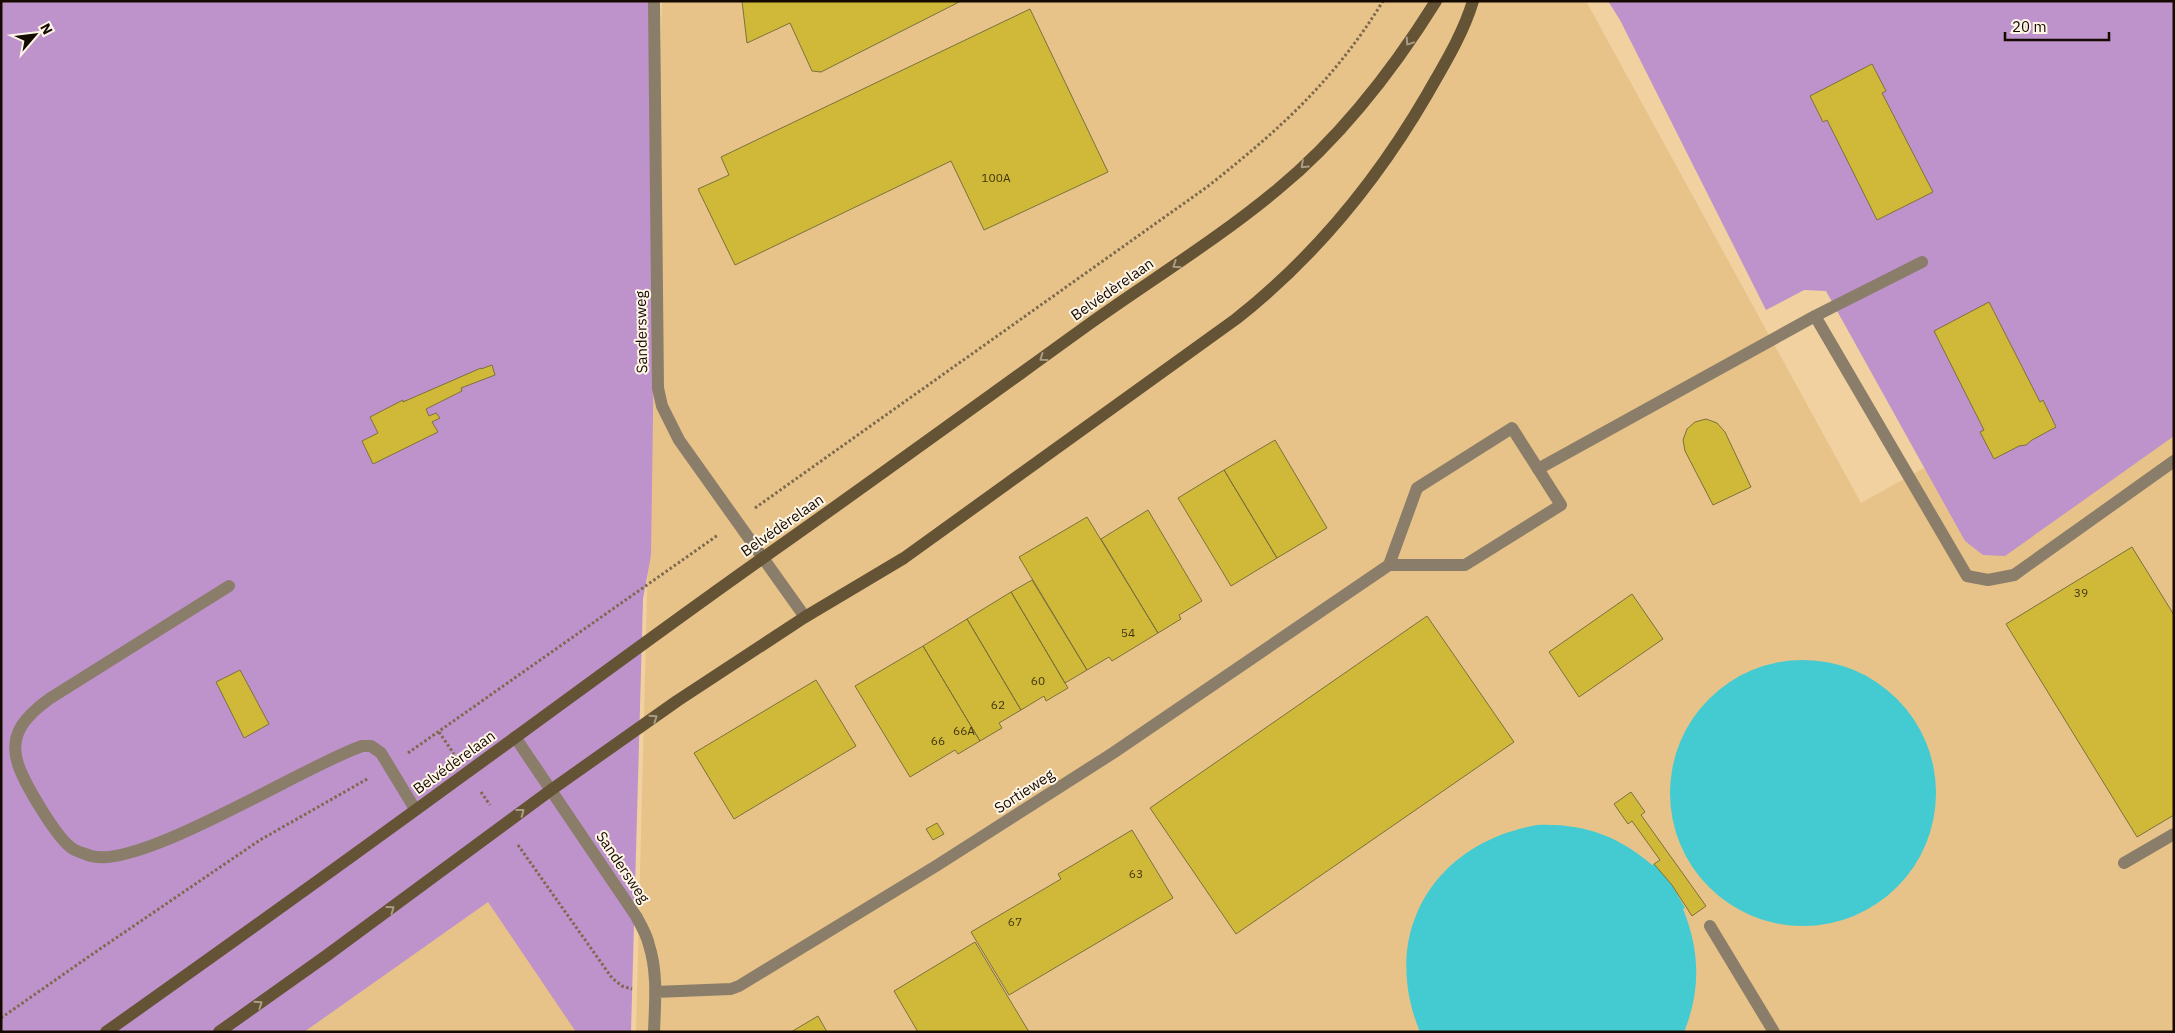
<svg xmlns="http://www.w3.org/2000/svg" width="2175" height="1033" font-family="'IBM Plex Sans',sans-serif">
  <style>
    .built { fill: #e7c38a }
    .green { fill: #be92cb }
    .water { fill: #43cbd1 }
    .building { fill: #d0b939; stroke: #7b713c }
    .lines { fill: none; stroke-linecap: round; stroke-linejoin: round }
    .path { stroke: #7d694c; stroke-width: 3; stroke-dasharray: 2.5 2.5; stroke-linecap: butt }
    .lane { stroke: #8a7d69; stroke-width: 12 }
    .street { stroke: #8a7d69; stroke-width: 12 }
    .secondary { stroke: #655335; stroke-width: 12 }
    .oneway { stroke: #aa9c85 }
    .labels { text-anchor: middle; dominant-baseline: central; stroke-width: 4; stroke-linejoin: round; paint-order: stroke }
    .number-label { font-size: 12px; fill: #43360e }
    .street-label { font-size: 15px; fill: #140a00; stroke: #fff5e6 }
  </style>
  <rect width="100%" height="100%" fill="#f0d19f"/>
  <path class="built" d="M662 1H1586L1861 503 2174 329V1032H636Z
    M489 898 587 1032H300Z"/>
  <path class="green" d="M1 1H659L651 555 643 599 631 1032H576L488 902 304 1032H1Z
    M1608 1H2174V436L2005 556 1983 555 1965 541 1826 291 1804 290 1766 310 1620 20Z"/>
  <path class="water" d="M1670 793a133 133 0 1 1 266 0a133 133 0 1 1-266 0Z
    M1537 825C1582 823 1619 836 1652 865L1654 864 1672 885 1685 908 1683 909C1700 950 1701 991 1684 1032H1420C1379 933 1434 843 1537 825Z"/>
  <path class="building" d="M742 1H961L821 72 812 71 790 23 747 43Z
    M1030 9 1108 172 984 230 951 161 735 265 698 189 729 175 721 157Z
    M1872 64 1886 91 1882 93 1933 192 1877 220 1827 120 1823 122 1810 96Z
    M1989 302 2040 402 2043 400 2056 427 2032 440 2026 445 2019 446 1994 459 1980 432 1984 430 1934 331Z
    M492 365 495 375 461 388 462 391 426 409 429 416 436 413 440 418 432 422 438 432 373 464 362 441 378 433 370 417 403 400V402L481 368V369Z
    M1706 419 1717 423 1725 432 1751 487 1713 505 1685 451 1683 440 1687 429 1695 422Z
    M1275 440 1327 528 1277 558 1224 470Z
    M1224 470 1277 558 1231 586 1178 498Z
    M1148 510 1202 601 1179 615 1181 619 1158 633 1101 539Z
    M1087 517 1158 633 1112 661 1109 657 1087 670 1019 557Z
    M2132 547 2174 615V815L2137 837 2006 624Z
    M1032 580 1087 670 1065 683 1011 592Z
    M1011 592 1068 688 1046 701 1044 696 1021 710 967 619Z
    M1632 594 1663 639 1579 697 1549 652Z
    M1427 616 1514 742 1236 934 1150 808Z
    M967 619 1021 710 999 723 1002 728 980 741 923 646Z
    M923 646 980 741 958 754 955 750 910 777 855 686Z
    M240 670 269 724 244 738 216 682Z
    M816 680 856 746 734 819 694 753Z
    M1631 792 1645 812 1641 815 1706 906 1692 916 1672 885 1654 864 1660 860 1632 821 1628 824 1614 804Z
    M937 823 944 834 933 840 926 829Z
    M1132 830 1173 898 1009 995 971 932 1061 879 1058 874Z
    M975 942 1029 1032H918L894 991Z
    M818 1016 827 1032H791Z"/>
  <g class="lines">
    <path class="path" d="M755 508 1207 187C1279 130 1334 81 1383 1
      M439 732 454 754
      M408 753 718 535
      M481 792 490 805
      M518 845 612 978 622 986 632 989
      M1 1018 94 953 260 840 369 778"/>
    <path class="lane" d="M1815 316 1967 576 1988 580 2014 575 2174 461
      M1538 469 1815 316 1922 262
      M229 586 49 699C26 716 8 734 18 764 24 783 57 839 73 849 78 852 86 854 91 856 140 870 304 766 362 746H371L381 753 415 809
      M2124 863 2174 834
      M1710 926 1774 1032"/>
    <path class="street" d="M654 1 658 388 662 406 679 440 805 617
      M1512 428 1561 505 1465 565H1389L1417 488Z
      M515 737 636 916C641 925 647 935 649 945 658 973 655 1003 654 1032
      M655 992 731 989 739 986 936 866 1113 753 1389 565"/>
    <path class="secondary" d="M106 1032C226 947 346 861 465 774 563 703 661 630 760 560 871 482 981 402 1092 322 1154 278 1219 238 1278 189 1341 137 1393 70 1436 1
      M219 1032 326 956 551 790 677 701 805 617 904 558 1236 319C1316 256 1377 181 1428 93 1445 63 1463 34 1473 1"/>
  </g>
  <defs><path id="oneway-chevron" d="M-2-3.5L2.5 0L-2 3.5" fill="none" stroke-width="1.6" stroke-linecap="round" stroke-linejoin="round" transform="scale(1.25)"/></defs>
  <g class="oneway">
    <use href="#oneway-chevron" transform="translate(1409 42) rotate(124)"/>
    <use href="#oneway-chevron" transform="translate(1304 165) rotate(137)"/>
    <use href="#oneway-chevron" transform="translate(1176 265) rotate(146)"/>
    <use href="#oneway-chevron" transform="translate(1043 358) rotate(144)"/>
    <use href="#oneway-chevron" transform="translate(654 718) rotate(-35)"/>
    <use href="#oneway-chevron" transform="translate(521 812) rotate(-37)"/>
    <use href="#oneway-chevron" transform="translate(391 909) rotate(-36)"/>
    <use href="#oneway-chevron" transform="translate(259 1004) rotate(-35)"/>
  </g>
  <g class="labels">
    <g class="number-label">
      <text x="996" y="177">100A</text>
      <text x="2081" y="592">39</text>
      <text x="1128" y="632">54</text>
      <text x="1038" y="680">60</text>
      <text x="998" y="704">62</text>
      <text x="964" y="730">66A</text>
      <text x="938" y="740">66</text>
      <text x="1136" y="873">63</text>
      <text x="1015" y="921">67</text>
    </g>
    <g class="street-label">
      <text transform="translate(1112 289) rotate(-35)">Belvédèrelaan</text>
      <text transform="translate(641 332) rotate(-91)">Sandersweg</text>
      <text transform="translate(782 525) rotate(-35)">Belvédèrelaan</text>
      <text transform="translate(454 762) rotate(-36)">Belvédèrelaan</text>
      <text transform="translate(1024 791) rotate(-33)">Sortieweg</text>
      <text transform="translate(623 867) rotate(56)">Sandersweg</text>
    </g>
  </g>
  <rect width="2175" height="1033" fill="none" stroke="#140a00" stroke-width="5"/>
  <g transform="translate(35 35) rotate(62)" stroke="#fff5e6" stroke-width="4" paint-order="stroke">
  <path d="M0-4L9 19L0 12L-9 19Z" fill="#140a00"/>
  <text y="-8" font-size="14" font-weight="bold" text-anchor="middle" fill="#140a00">N</text>
  </g>
  <path d="M2005 32v8h104v-8" fill="none" stroke="#140a00" stroke-width="2.5"/>
  <text x="2012" y="32" font-size="15" fill="#140a00" stroke="#fff5e6" stroke-width="4" paint-order="stroke">20 m</text>
</svg>
